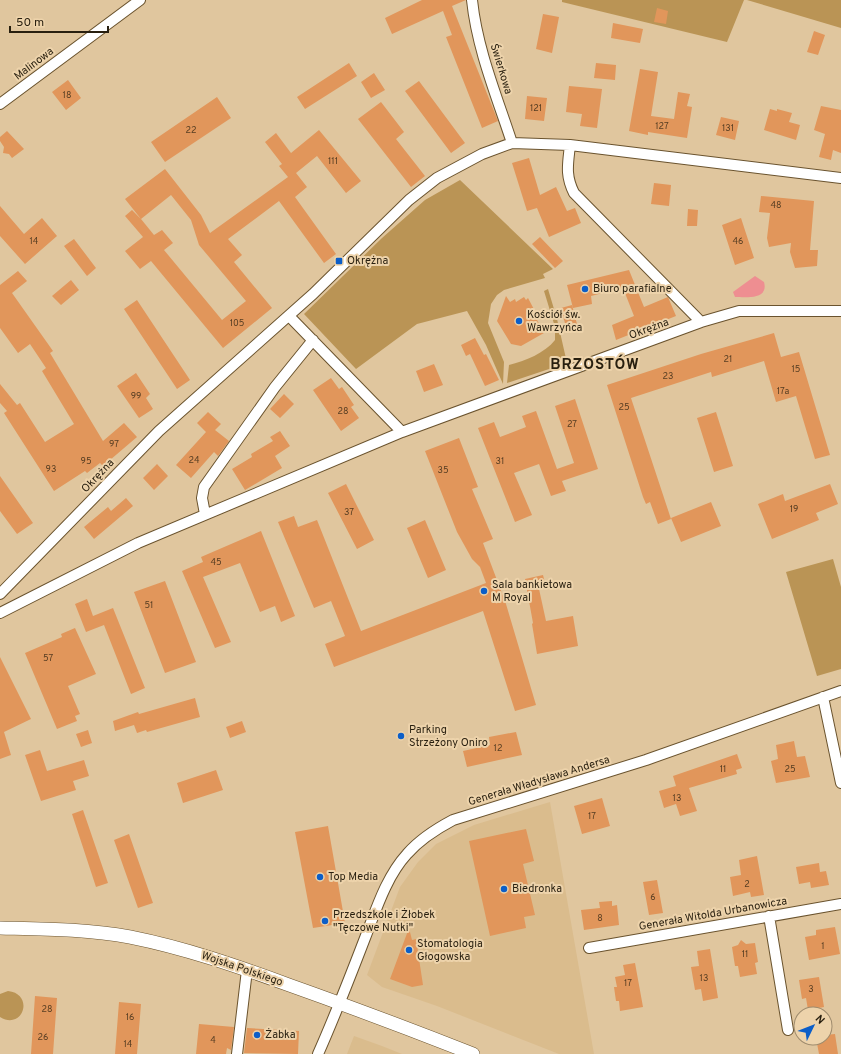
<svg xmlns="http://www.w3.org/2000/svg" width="841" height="1054" font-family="Overpass,sans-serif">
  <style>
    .built { fill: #dabc8d }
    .green { fill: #ba9455 }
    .water { fill: #ee8e91 }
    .building { fill: #e1965b; fill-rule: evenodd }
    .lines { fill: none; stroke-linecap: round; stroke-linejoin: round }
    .minor-casing { stroke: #6a532e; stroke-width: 12 }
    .tertiary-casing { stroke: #6a532e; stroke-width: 14 }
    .minor { stroke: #fff; stroke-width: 10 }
    .tertiary { stroke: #fff; stroke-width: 13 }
    .poi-dot { fill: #0c5ec8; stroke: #edd3ab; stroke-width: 1.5 }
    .labels { text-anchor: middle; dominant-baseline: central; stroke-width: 4; stroke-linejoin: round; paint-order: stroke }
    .number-label { font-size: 9px; fill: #563d22 }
    .street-label { font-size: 11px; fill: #281f0f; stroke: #edd3ab }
    .poi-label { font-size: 11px; fill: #281f0f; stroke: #edd3ab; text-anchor: start }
    .district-label { font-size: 15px; font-weight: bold; letter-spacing: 1px; fill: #281f0f; stroke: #edd3ab }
  </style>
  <rect width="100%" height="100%" fill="#e0c69e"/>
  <path class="built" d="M550 802 594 1054H559L437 1006 382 987 367 975 400 887 418 862 436 844 474 825Z
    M354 1036 382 1046 402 1054H347Z"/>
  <path class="green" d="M562 0H744L727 42 562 2Z
    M747 0H841V28Z
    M460 180 553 269 543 274 545 278 504 290 497 295 491 304 488 323 504 362 503 384 486 345 467 311 417 324 356 369 304 314 382 238 425 200Z
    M548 289 557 319 567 363 507 383 509 365C525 361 545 353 555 340V327L544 291Z
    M833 559 841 587V669L817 676 786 572Z
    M8 991C35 994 23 1031 0 1017V994Z"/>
  <path class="water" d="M755 276 764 282C769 300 746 297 735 297L733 292Z"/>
  <path class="building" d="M422 0H466L452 6 498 121 482 128 446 37 452 35 443 11 392 34 385 18Z
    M657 8 668 11 666 24 654 22Z
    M543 14 559 17 552 53 536 49Z
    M613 23 643 29 640 43 611 38Z
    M814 31 825 35 818 55 807 52Z
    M349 63 357 76 305 109 297 97Z
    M596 63 616 65 615 80 594 78Z
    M640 69 658 72 651 116 674 119 678 92 690 94 687 106 692 107 687 138 648 132V135L629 131Z
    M374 73 385 90 371 98 361 82Z
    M68 80 81 98 66 110 52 92Z
    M419 81 465 143 451 153 405 91Z
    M569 86 602 89 597 128 580 126 582 114 566 112Z
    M527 96 547 98 544 121 525 119Z
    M217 97 231 118 165 162 151 142Z
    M381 102 404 132 396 139 425 176 411 187 358 119Z
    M821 106 841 110V153L833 150 831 160 819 157 825 134 814 130Z
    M770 109 777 111V109L792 113 789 122 800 125 796 140 764 130Z
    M721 117 739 121 735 140 716 135Z
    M319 130 361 181 346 193 317 156 296 173 307 187 295 197 336 254 324 263 279 201 228 239 242 255 234 262 272 308 223 348 151 261 140 269 125 251 143 237 125 216 132 210 141 219 125 199 165 169 201 215 210 233 288 177 279 166 282 164 265 142 276 133 291 153ZM171 195 191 220 199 245 246 301 222 320 164 250 173 243 162 230 154 235 141 219Z
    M7 131 24 149 12 158 9 154 3 153 4 147 0 141V137Z
    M529 158 540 195 556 187 567 211 575 208 581 223 549 237 537 208 527 211 512 163Z
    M654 183 671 185 669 206 651 204Z
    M761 196 814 201 810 250H818L817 266 795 268 790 252 791 243 769 247 767 238 770 213 759 212Z
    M0 206 24 234 42 218 57 236 25 264 0 236Z
    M688 209 698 210 697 226H687Z
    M741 218 754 258 735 265 722 225Z
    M540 237 563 261 555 268 532 244Z
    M74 239 96 268 87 276 64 246Z
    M629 270 644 307 668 297 676 316 616 340 612 325 634 316 623 288 591 296 592 304 573 308 567 285Z
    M18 271 27 281 12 293 53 351 50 353 103 441 124 423 137 437 103 466 100 463 87 473 85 471 54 491 4 413 7 411 0 403V384L17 405 20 403 45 442 74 424 42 371 46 368 30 344 18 353 0 328V285Z
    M71 280 79 290 61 305 52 296Z
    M506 296 510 302 515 299 516 302 524 297 526 300 528 298 538 317 536 318 544 333 521 346 511 344 497 321Z
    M137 300 190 380 177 389 124 309Z
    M572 305 578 328 567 331 561 308Z
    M774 333 781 357 799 352 830 455 815 459 796 396 776 402 764 361 712 377 711 372 631 398 671 519 658 524 650 502 646 504 643 497 607 385 701 354Z
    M475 338 484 355 486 354 499 380 485 386 470 354 466 356 461 345Z
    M434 364 443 385 424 392 416 371Z
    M136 373 150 394 146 398 153 409 139 418 117 386Z
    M331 378 339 389 342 387 354 405 351 407 359 418 341 431 313 390Z
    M284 394 294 404 280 418 270 409Z
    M575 399 598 469 562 481 566 491 551 496 539 464 514 473 532 515 515 522 478 428 494 422 500 437 526 427 522 416 536 411 557 469 574 463 555 406Z
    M208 412 221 424 215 430 229 441 218 456 214 452 191 478 176 465 206 432 197 423Z
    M716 412 733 466 714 472 697 418Z
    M280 431 290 446 275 456 282 468 245 490 232 469 252 457 251 454 273 441 270 437Z
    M459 438 478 487 472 489 493 539 483 543 506 604 536 705 515 711 483 611 334 667 325 644 345 636 331 601 314 608 278 522 294 516 298 527 317 520 361 631 486 583 480 567 472 559 457 532 425 451Z
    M157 464 168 476 154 490 143 478Z
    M0 476 33 523 17 534 0 511Z
    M346 484 374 540 357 549 328 493Z
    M830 484 838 504 816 513 819 520 772 539 758 504 783 494 785 501Z
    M126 498 133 506 94 539 84 527 108 507 111 511Z
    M711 502 721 526 681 542 671 518Z
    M425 520 446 570 428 578 407 528Z
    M261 531 295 616 281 622 275 606 260 612 240 563 203 577 231 642 215 648 182 571 203 562 201 557Z
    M543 575 546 587 539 589 546 621 573 616 578 646 537 654 532 624 533 623 525 579Z
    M165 581 196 662 165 673 134 592Z
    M87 599 93 616 113 608 145 688 131 694 104 625 86 632 75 604Z
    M75 628 96 674 68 686 80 714 75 716 77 721 57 729 25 653 62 637 61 634Z
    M0 657 31 719 4 732 11 755 0 759Z
    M195 698 200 717 147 732 146 730 137 733 134 725 115 731 113 721 138 712 139 714Z
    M242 721 246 732 230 738 226 727Z
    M88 730 92 743 81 747 76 734Z
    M516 732 522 755 467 767 463 751 490 745 489 737Z
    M794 741 797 757 805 756 810 777 776 783 771 761 778 759 776 745Z
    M40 750 47 771 84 760 89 776 73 781 76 790 41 801 25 755Z
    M737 754 742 768 736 770 737 774 689 788 697 811 680 816 676 804 664 808 659 791 676 786 673 776Z
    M216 770 223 790 183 803 177 783Z
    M602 798 610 826 582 834 574 806Z
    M83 810 108 883 96 887 72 814Z
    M328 826 345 923 313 928 295 832Z
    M526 829 534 861 523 864 535 915 524 917 526 928 490 936 469 841Z
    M129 834 153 903 138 908 114 840Z
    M757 856 764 895 751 897 750 892 733 896 730 877 741 875 739 860Z
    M819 863 820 872 826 871 829 885 811 888 810 882 799 884 796 867Z
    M657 880 663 913 649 915 643 882Z
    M612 901V906L617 905 619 925 584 930 581 910 600 908 599 902Z
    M835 927 840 954 809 960 805 937 816 935V930Z
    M409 928 412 940 416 939 423 985 412 987 390 979Z
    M741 940 746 944 755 943 758 962 755 963 757 974 740 977 738 966H735L732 947 738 945Z
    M710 949 718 998 703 1001 701 989 695 990 691 967 699 966 697 951Z
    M635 963 643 1007 620 1011 619 1001H616L614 987H617L615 977 625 975 623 965Z
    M819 977 824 1007 808 1010 806 998 802 999 799 980Z
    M35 996 57 998 53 1054H31Z
    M119 1002 141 1004 137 1054H115Z
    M199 1024 234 1027 231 1050 227 1048 226 1054H196Z
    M247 1028 299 1031 298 1054 244 1053Z
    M835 1034 838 1054H819L816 1038H825V1035Z"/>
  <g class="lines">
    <defs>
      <path id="minor" d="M472 0C477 49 497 97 512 143
        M0 104 140 0
        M570 145C568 164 565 175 574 193L701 322
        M289 316 402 432
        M205 514 202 498 204 487 275 387 313 340
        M0 594 159 431 313 294 409 200 437 178 482 154 512 143 570 145 841 178
        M0 613 138 543 402 432 701 322 739 311H841
        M823 697 841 783
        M769 916 788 1030
        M589 948 841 904
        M237 1054 247 970
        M318 1054C335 1016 350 977 365 938 376 910 386 877 407 854 420 839 436 829 453 820L646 760 841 691"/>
      <path id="tertiary" d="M0 928C43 929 87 929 130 937 185 948 237 966 289 985 351 1007 412 1030 473 1054"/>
    </defs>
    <use href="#minor" class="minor-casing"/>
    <use href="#tertiary" class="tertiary-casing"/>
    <use href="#minor" class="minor"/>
    <use href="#tertiary" class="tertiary"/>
  </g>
  <g class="poi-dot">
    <rect x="335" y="257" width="8" height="8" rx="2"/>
    <circle cx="585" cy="289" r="4"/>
    <circle cx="519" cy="321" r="4"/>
    <circle cx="484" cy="591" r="4"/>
    <circle cx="401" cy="736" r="4"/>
    <circle cx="320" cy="877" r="4"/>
    <circle cx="504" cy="889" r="4"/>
    <circle cx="325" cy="921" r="4"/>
    <circle cx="409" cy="950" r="4"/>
    <circle cx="257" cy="1035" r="4"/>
  </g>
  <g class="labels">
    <g class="number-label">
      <text x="67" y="95">18</text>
      <text x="536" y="108">121</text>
      <text x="662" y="126">127</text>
      <text x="728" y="128">131</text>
      <text x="191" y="130">22</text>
      <text x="333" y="161">111</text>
      <text x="776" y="205">48</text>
      <text x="34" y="241">14</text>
      <text x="738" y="241">46</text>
      <text x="237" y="323">105</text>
      <text x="728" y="359">21</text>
      <text x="796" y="369">15</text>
      <text x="668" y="376">23</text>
      <text x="783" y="391">17a</text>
      <text x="136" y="396">99</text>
      <text x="624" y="407">25</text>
      <text x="343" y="411">28</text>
      <text x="572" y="424">27</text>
      <text x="114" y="444">97</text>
      <text x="194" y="460">24</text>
      <text x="86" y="461">95</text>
      <text x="500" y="461">31</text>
      <text x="51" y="469">93</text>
      <text x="443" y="470">35</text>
      <text x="794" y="509">19</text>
      <text x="349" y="512">37</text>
      <text x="216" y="562">45</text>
      <text x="149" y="605">51</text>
      <text x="48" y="658">57</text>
      <text x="498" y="748">12</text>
      <text x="723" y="769">11</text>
      <text x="790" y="769">25</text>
      <text x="677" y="798">13</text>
      <text x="592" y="816">17</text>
      <text x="747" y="884">2</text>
      <text x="653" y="897">6</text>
      <text x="600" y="918">8</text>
      <text x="823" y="946">1</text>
      <text x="745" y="954">11</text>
      <text x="704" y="978">13</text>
      <text x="628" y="983">17</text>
      <text x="811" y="989">3</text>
      <text x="47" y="1009">28</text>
      <text x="130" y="1017">16</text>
      <text x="43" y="1037">26</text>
      <text x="213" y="1040">4</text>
      <text x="128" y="1044">14</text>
    </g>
    <g class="street-label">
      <text transform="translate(34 64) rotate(-37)">Malinowa</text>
      <text transform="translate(501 69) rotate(73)">Świerkowa</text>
      <text transform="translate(649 329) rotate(-20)">Okrężna</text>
      <text transform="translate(98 476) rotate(-46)">Okrężna</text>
      <text transform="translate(539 781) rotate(-17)">Generała Władysława Andersa</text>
      <text transform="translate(713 914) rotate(-10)">Generała Witolda Urbanowicza</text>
      <text transform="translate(242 969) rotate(19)">Wojska Polskiego</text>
    </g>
    <g class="poi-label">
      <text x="347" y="261">Okrężna</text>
      <text x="593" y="289">Biuro parafialne</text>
      <text x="527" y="315">Kościół św.<tspan x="527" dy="13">Wawrzyńca</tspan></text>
      <text x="492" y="585">Sala bankietowa<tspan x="492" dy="13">M Royal</tspan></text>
      <text x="409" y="730">Parking<tspan x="409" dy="13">Strzeżony Oniro</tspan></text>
      <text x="328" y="877">Top Media</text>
      <text x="512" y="889">Biedronka</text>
      <text x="333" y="915">Przedszkole i Żłobek<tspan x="333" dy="13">"Tęczowe Nutki"</tspan></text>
      <text x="417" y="944">Stomatologia<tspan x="417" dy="13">Głogowska</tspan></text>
      <text x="265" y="1035">Żabka</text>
    </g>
    <g class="district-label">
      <text x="595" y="365">BRZOSTÓW</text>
    </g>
  </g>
  <g transform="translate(813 1026) rotate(47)"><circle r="19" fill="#edd3ab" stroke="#9e8b6d"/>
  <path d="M0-3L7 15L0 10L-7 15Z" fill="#0c5ec8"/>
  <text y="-6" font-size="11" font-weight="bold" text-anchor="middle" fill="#281f0f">N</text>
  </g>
  <path d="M10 26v6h98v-6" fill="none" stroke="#281f0f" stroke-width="2"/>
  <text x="16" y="26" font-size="12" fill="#281f0f" stroke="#edd3ab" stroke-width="3" paint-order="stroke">50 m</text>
</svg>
